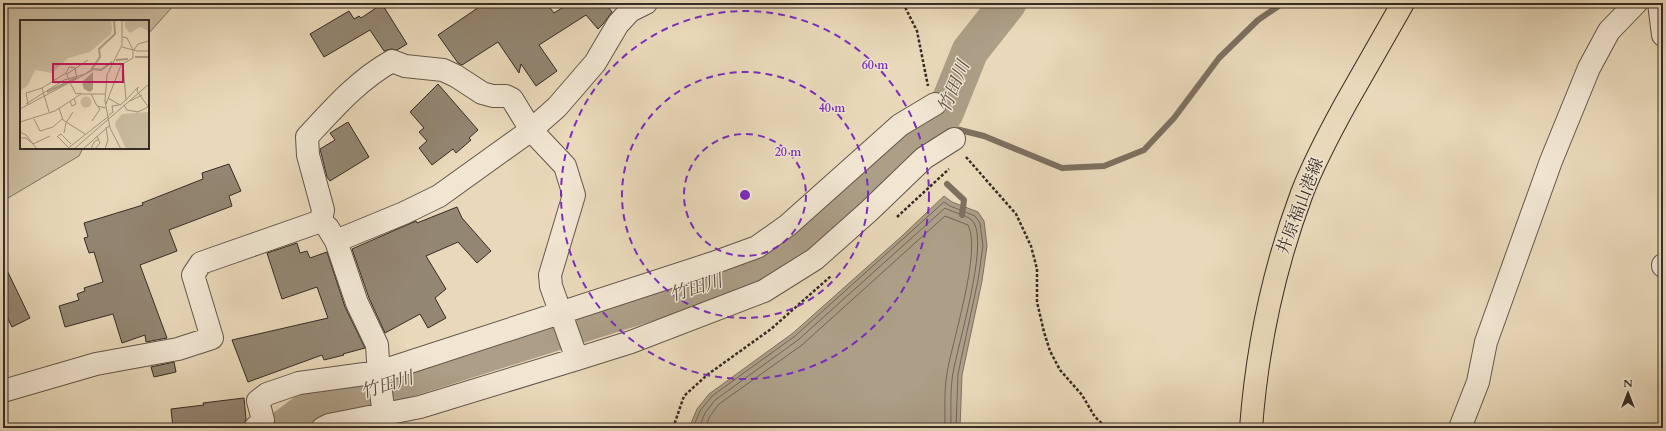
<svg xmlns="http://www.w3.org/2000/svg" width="1666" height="431" font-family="Cardo,'Noto Serif JP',serif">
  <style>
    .green { fill: #cbbca0; stroke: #807462 }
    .water { fill: #ac9e87; stroke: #7d705f }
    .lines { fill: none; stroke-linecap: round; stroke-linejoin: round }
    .shore { stroke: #716556; stroke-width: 1 }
    .stream { stroke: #7d705f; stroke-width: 6 }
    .river { stroke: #ac9e87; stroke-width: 37 }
    .building { fill: #938672; stroke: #362c24 }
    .minor-casing { stroke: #63574a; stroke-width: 24 }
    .major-casing { stroke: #362c24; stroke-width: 24 }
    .path { stroke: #362c24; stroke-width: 2.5; stroke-dasharray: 3 2; stroke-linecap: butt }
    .minor { stroke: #f1e6d2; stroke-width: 22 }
    .major { stroke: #e9d9ba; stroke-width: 22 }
    .ring { fill: none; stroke: #7b2cbf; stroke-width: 2; stroke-dasharray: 7 5 }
    .labels { text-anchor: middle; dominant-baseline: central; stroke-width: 3; stroke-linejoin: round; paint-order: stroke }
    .street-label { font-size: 17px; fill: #362c24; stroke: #f1e6d2 }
    .water-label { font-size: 18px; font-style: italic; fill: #594e42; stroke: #f1e6d2 }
    .inset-river { fill: none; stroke: #ac9e87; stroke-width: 2 }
    .inset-road { fill: none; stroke: #a1947e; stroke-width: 1 }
    .view { fill: #c2185b; fill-opacity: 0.15; stroke: #c2185b; stroke-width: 2 }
    .inset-edge { fill: none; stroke: #362c24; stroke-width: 2 }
    .centre { fill: #7b2cbf; stroke: #f1e6d2; stroke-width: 2 }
    .ring-label { font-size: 12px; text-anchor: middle; font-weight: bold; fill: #7b2cbf; stroke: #f1e6d2; stroke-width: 3; stroke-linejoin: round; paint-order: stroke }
  </style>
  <rect width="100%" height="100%" fill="#e9d9ba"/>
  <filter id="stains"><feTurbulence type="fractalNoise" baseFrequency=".005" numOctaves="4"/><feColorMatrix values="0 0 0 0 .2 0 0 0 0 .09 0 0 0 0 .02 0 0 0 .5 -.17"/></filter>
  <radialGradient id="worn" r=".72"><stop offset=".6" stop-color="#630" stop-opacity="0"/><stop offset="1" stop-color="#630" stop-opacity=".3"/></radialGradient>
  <path class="green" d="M3 3H176L148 34V21H21V148H83L79 156 3 201Z"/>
  <path class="water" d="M944 196 952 202 978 212 984 221 987 246 982 281 962 375 960 428H689L697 409 709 394 793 333 902 236Z"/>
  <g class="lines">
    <path class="shore" d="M693 428 700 411 712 396 795 336 944 202 950 206 975 216 980 223 983 246 978 280 958 374 956 428
      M699 428 705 413 715 400 798 340 945 208C953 213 970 215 974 223 988 246 958 344 953 373 950 390 951 410 951 428
      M705 428 710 416 719 404 802 345 945 216 968 225C982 250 952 342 947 373 944 390 945 410 945 428"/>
    <path class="stream" d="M935 127 952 128 984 136 1062 168 1104 166 1144 150 1174 118 1219 58 1258 20 1283 3
      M907 150 915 157
      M947 184 964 200 962 215"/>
    <path class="river" d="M284 428 308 410 753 270 787 251 935 127 945 113 970 51 1008 3"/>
  </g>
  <path class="building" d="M485 3H546L554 13 570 3H605L612 12 603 24 598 29 586 15 539 45 557 71 536 86 521 64 519 73 498 42 462 65 458 63 438 35Z
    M382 4 407 44 397 50 391 49 384 51 370 30 324 57 310 34 349 11 354 19 359 16 361 18Z
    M438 84 478 130 469 138 471 140 456 153 453 149 432 165 419 148 427 141 419 132 424 128 410 112Z
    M348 122 369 157 330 181 327 177 320 149 335 140 330 133Z
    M229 164 241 191 229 196 232 206 169 230 177 251 140 265 167 338 146 342 145 335 122 343 113 314 65 327 59 306 79 300 77 294 85 291 84 288 103 282 94 252 89 253 84 238 88 237 84 223 143 205 142 203 203 179 202 173Z
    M457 207 462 218 491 251 477 263 458 242 426 256 446 289 435 298 446 318 428 328 420 314 385 333 369 298 352 249 416 221 417 223Z
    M297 243 300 253 307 251 310 258 327 252 345 307 365 348 343 354 344 355 324 360 322 355 248 382 232 340 328 318 317 287 282 299 267 253Z
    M3 262 30 318 12 327 3 309Z
    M174 362 176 372 154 377 151 367Z
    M244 398 246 419 243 426 225 428H173L171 409 204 405 203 403Z"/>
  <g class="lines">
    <defs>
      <path id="minor" d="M1659 3 1663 35
        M321 221 323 210 308 155 307 137C333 109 358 80 392 61L405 66 443 70 456 76 482 93 493 96H506L512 99 531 130 565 166 574 195 550 275 551 286 577 359
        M336 241 404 213 439 196 531 130 557 107 595 63 618 24 630 11 646 3
        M1663 265V266
        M3 391 96 364 178 349 212 338 193 275 201 263 321 221 328 228 336 241 357 303 377 345 379 377 384 415
        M255 428 263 420 258 401 267 394 299 383 379 372 713 263 757 247 788 225 900 125 935 104
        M323 428 329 425 420 407 577 359 631 342 764 291 815 259 869 211 924 158 954 139
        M1460 428 1478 382 1486 342 1551 161 1589 68 1609 31 1636 3"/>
      <path id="major" d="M1251 428C1257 348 1274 268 1302 193 1314 162 1330 132 1346 103 1365 70 1384 36 1403 3"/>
    </defs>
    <use href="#minor" class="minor-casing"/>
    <use href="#major" class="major-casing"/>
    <path class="path" d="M903 3 917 31 928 86
      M966 157 1016 214 1031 246 1037 269V302L1044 332 1050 351 1060 370 1082 395 1095 417 1107 428
      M897 217 949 169
      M673 428 684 396 707 375 771 329 831 276"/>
    <use href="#minor" class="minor"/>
    <use href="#major" class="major"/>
  </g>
  <g class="ring">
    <circle cx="745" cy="195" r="61"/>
    <circle cx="745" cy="195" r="123"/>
    <circle cx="745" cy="195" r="184"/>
  </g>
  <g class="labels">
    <g class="street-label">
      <text transform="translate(1300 206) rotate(-69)">井原福山港線</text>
    </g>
    <g class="water-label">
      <text transform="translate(954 87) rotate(-67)">竹田川</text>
      <text transform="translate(696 288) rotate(-17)">竹田川</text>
      <text transform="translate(387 385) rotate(-17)">竹田川</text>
    </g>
  </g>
  <g transform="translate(20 20)">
    <rect width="129" height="129" fill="#e9d9ba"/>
    <path d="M0 0H91L92 8 91 14 70 32 48 38 32 53 15 50 8 65 0 71ZM105 0H129V11L120 7 110 13 105 7ZM60.5 82a5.5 5.5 0 1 1 11 0a5.5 5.5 0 1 1-11 0ZM129 92V129H106L95 105 96 101 102 94Z" fill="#cbbca0"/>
    <path d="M73 52V69L70 72 64 69 62 62Z" fill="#ac9e87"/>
    <path class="inset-river" d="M115 37H129M96 40 108 39M73 49 81 50 92 42M71 50 80 37 79 29 95 14 94 0M27 72 56 58"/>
    <path class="inset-road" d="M102 27 117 31H129M114 30 118 24 129 21M46 53 49 47 55 48 57 59M47 54 68 40M49 61 56 74 61 73M71 74 77 86 86 88M88 78 100 85 106 80 103 44M106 80 118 67 117 71 129 88M50 81 52 86 56 84 54 79M110 81 122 75M6 84 44 60 65 54 72 49M8 84 6 73 22 68M86 84 101 45 113 38V30L107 18 103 17M104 85 107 90 118 92 128 87M39 88 43 100 65 114M0 89 73 50M29 92 22 68 46 53 49 60M89 95 93 92 92 86 99 85M14 99 20 111 33 107 42 99M72 101 80 89 78 87M0 102 35 91 61 74H85M0 112 6 115 17 129M44 113 46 103 53 92M37 117 41 114 51 124M38 117 48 127M0 118H6L13 124 30 116M47 129 89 96M54 129 129 64M63 129 89 106M71 129 74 122 79 119M75 129 80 123 77 116M85 129 88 120 86 107M101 129 90 108 85 81 87 55 102 25V0"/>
    <path class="view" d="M33 44H103V62H33Z"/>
    <rect width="129" height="129" class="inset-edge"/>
  </g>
  <circle cx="745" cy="195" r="6" class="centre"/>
  <g class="ring-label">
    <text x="875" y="69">60 m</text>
    <text x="832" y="112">40 m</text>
    <text x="788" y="156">20 m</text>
  </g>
  <rect width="1666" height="431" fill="none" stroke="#e9d9ba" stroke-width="16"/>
  <rect x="4" y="4" width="1658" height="423" fill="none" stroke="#362c24" stroke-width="2"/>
  <rect x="8" y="8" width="1650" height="415" fill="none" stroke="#362c24"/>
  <g transform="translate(1628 393)" stroke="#f1e6d2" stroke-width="3" paint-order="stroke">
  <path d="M0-3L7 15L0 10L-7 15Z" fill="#362c24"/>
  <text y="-6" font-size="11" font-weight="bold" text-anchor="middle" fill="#362c24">N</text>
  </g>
  <rect width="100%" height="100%" filter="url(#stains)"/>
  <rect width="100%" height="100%" fill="url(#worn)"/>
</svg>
